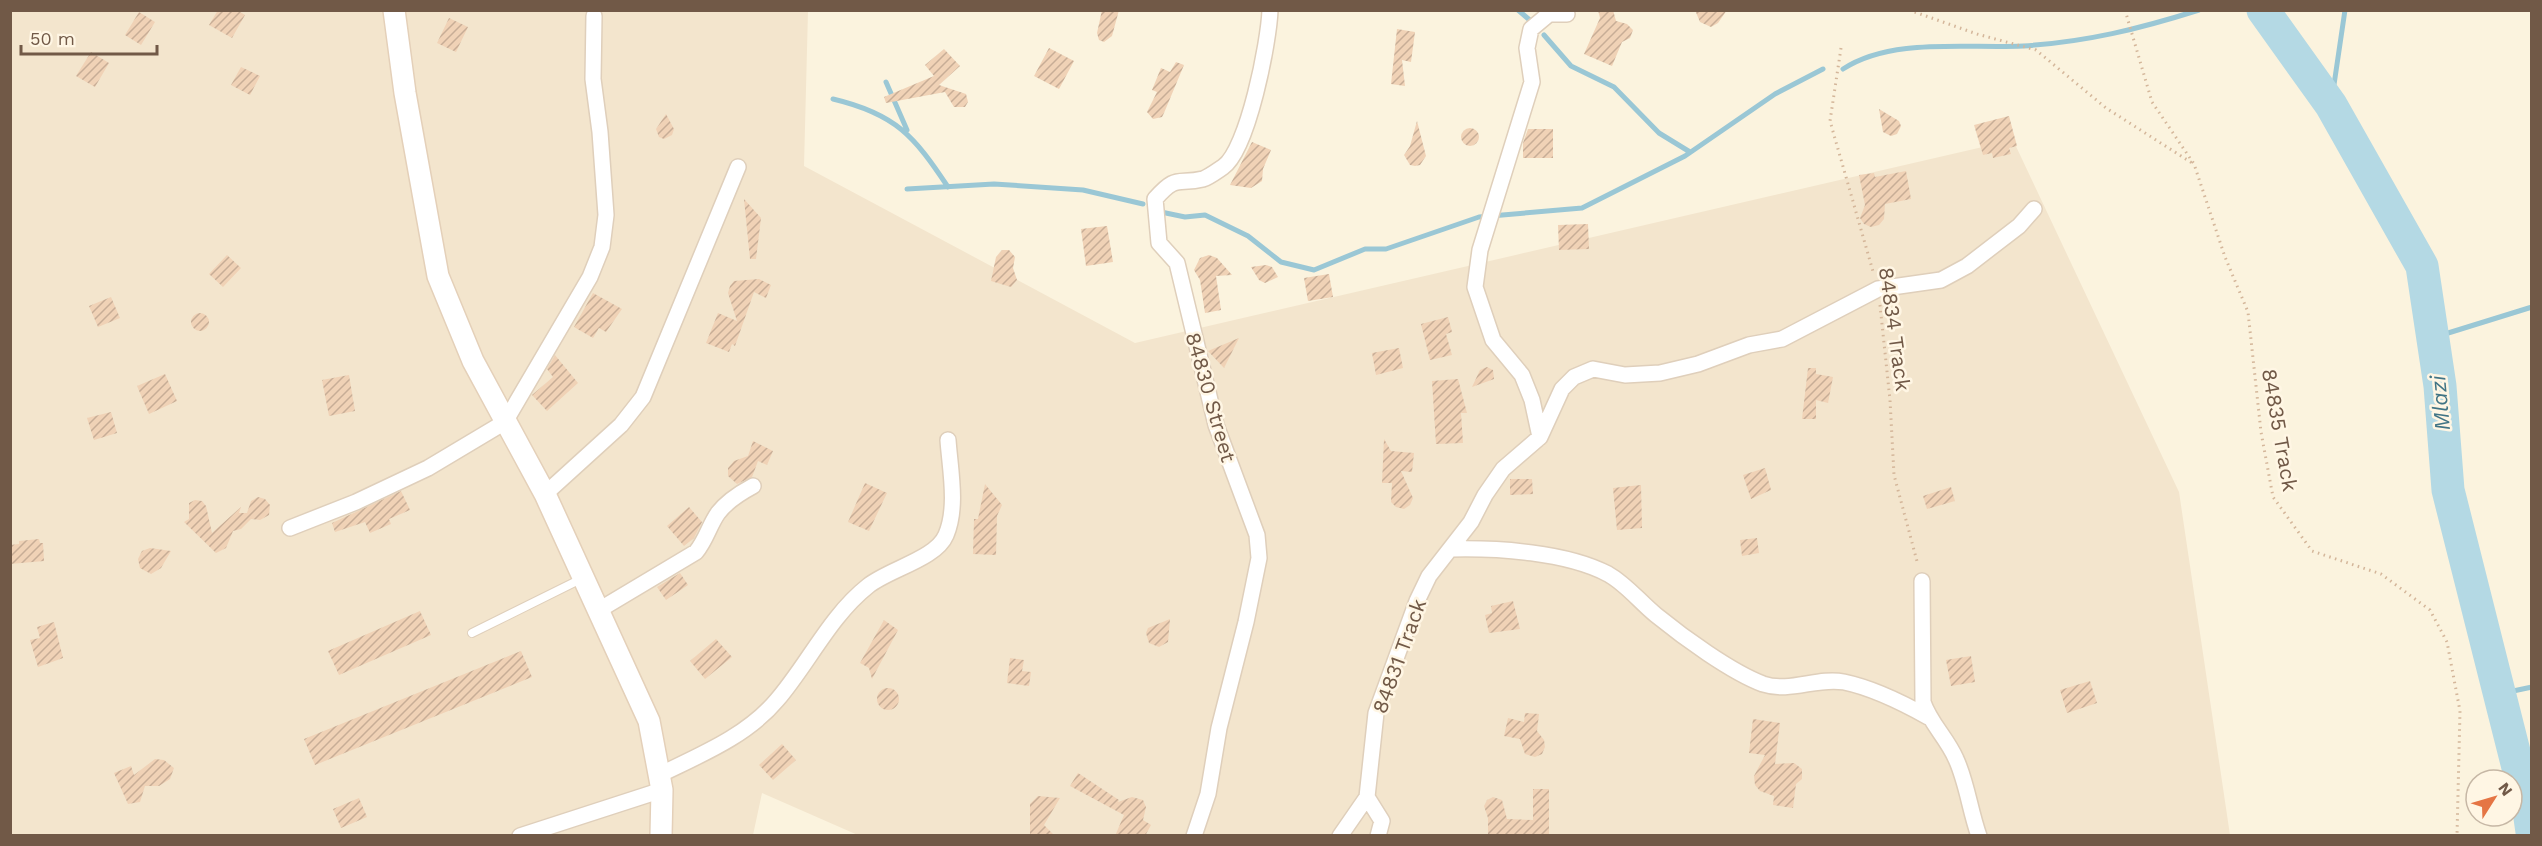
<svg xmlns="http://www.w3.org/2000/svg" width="2542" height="846" font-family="'Work Sans',sans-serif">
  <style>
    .residential { fill: #f3e5cd }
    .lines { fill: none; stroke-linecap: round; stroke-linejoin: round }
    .stream { stroke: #9ac7d5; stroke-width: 5 }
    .river { stroke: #b4d9e4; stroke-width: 33 }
    .building { fill: url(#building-hatch) }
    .lane-casing { stroke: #dfcfbb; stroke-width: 10 }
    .street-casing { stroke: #dfcfbb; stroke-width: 18 }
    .secondary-casing { stroke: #e4d0b9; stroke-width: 24 }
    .path { stroke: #d4b69a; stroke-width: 3; stroke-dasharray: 1.5 4.5; stroke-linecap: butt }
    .lane { stroke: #fff; stroke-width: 8 }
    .street { stroke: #fff; stroke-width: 15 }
    .secondary { stroke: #fff; stroke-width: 21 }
    .labels { text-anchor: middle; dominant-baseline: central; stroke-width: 5; stroke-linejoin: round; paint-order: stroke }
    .street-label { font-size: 21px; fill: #715947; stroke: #fff6e4 }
    .water-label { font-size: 22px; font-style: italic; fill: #417485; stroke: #fff6e4 }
  </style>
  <defs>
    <pattern id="building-hatch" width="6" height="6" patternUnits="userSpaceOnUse" patternTransform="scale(1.5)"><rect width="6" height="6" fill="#f0d2b6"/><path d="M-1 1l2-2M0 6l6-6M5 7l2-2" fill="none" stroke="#c7ad96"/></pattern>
  </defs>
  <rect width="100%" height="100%" fill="#fbf3de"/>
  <path class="residential" d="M10 11H808L804 166 1135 343 2013 140 2179 492 2230 835 860 836 762 793 753 835H11Z"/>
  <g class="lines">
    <path class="stream" d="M1518 10 1532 22
      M1544 35 1571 66 1614 87 1659 133 1690 152
      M1843 69C1892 37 1967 49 2023 46 2086 42 2139 29 2199 10
      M886 82 907 130
      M833 99C896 114 914 136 948 187
      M2331 105 2345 10
      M907 189 994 184 1083 190 1143 204
      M1161 212 1185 217 1205 215 1248 236 1281 262 1314 270 1365 249H1386L1479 217 1582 208 1685 156 1775 94 1823 69
      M2432 338 2532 307
      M2499 694 2532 687"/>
    <path class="river" d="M2263 10 2331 105 2422 266 2440 386 2448 490 2529 811 2532 832"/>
  </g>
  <path class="building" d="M218 10H237L245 15 232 38 209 25Z
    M1102 10H1119L1112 36 1104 42 1099 40 1097 33Z
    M1598 10H1613L1616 21 1627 24 1633 30 1630 38 1622 42 1612 66 1584 54 1600 18Z
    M1695 10H1727L1718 23 1711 27 1700 22Z
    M139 12 155 22 141 45 125 35Z
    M449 18 468 27 456 52 437 43Z
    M1397 29 1415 32 1411 62 1402 60 1405 86 1391 84Z
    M1049 48 1074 61 1059 89 1034 76Z
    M944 49 960 66 939 85 966 94 968 102 965 107H954L945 92 886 103 884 97 934 76 925 65Z
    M91 52 109 63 95 87 76 76Z
    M1176 62 1184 65 1164 113 1162 117 1153 119 1147 112 1157 92 1152 90 1161 68 1170 72Z
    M241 67 260 76 250 95 231 85Z
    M1879 109 1899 121 1901 126 1897 134 1891 136 1883 132Z
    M666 114 674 129 672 135 664 139 659 137 656 129Z
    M2009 116 2017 146 2009 148 2011 154 1993 158 1992 153 1983 155 1974 125Z
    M1417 121 1426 156 1420 165 1415 166 1410 165 1404 155 1410 146Z
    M1461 137a9 9 0 1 1 18 0a9 9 0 1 1-18 0Z
    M1528 129H1553V158H1523V143Z
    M1252 142 1271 150 1263 169 1262 181 1251 188 1230 185Z
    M1906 171 1911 199 1885 204 1884 219 1879 225 1871 227 1864 224 1860 218 1865 205 1859 175 1874 173 1875 177Z
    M744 199 761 218 756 259H750Z
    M1588 224 1589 249 1559 250 1558 225Z
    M1107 226 1113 262 1086 266 1081 229Z
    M1002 250H1009L1015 257 1013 268 1017 280 1011 287 991 281 996 257Z
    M227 255 241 268 223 287 209 274Z
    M1209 255 1217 258 1232 275 1216 276 1221 310 1205 313 1200 280 1194 270 1200 258Z
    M1266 265 1272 267 1278 277 1265 283 1259 280 1251 267Z
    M1329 274 1333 297 1308 301 1304 278Z
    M759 279 771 285 766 298 754 292 735 346 732 344 729 352 706 343 718 313 737 321 728 293 730 286 734 281Z
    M593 293 622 309 606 332 599 328 593 338 574 327Z
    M111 297 120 318 98 327 89 306Z
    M191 322a9 9 0 1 1 18 0a9 9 0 1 1-18 0Z
    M1448 317 1452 332 1446 334 1452 355 1430 360 1421 324Z
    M1239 338 1224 368 1208 351Z
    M1399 348 1403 368 1376 375 1372 353Z
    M555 355 578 383 547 411 532 395 553 377 547 369Z
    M1487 367 1493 370 1494 379 1472 387 1480 370Z
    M1808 368H1816V374L1833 377 1828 403 1816 400V419H1802Z
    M165 374 177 401 149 414 137 386Z
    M349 375 355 411 329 416 322 380Z
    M1458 379 1467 413H1461L1463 443 1436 444 1432 381Z
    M111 412 117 433 94 440 87 418Z
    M1384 439 1391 451 1414 453 1412 472 1401 471 1413 498 1410 505 1404 509 1396 507 1391 502 1392 483H1382Z
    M753 441 773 451 767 465 758 461 752 477 737 484 728 476V468L734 461 748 456Z
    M1765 468 1771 490 1751 499 1743 475Z
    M1510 479H1532L1533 494 1510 495Z
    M865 483 887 493 869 531 848 522Z
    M985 484 1002 505 997 516 996 555 973 554 974 519H978Z
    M1641 485 1642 528 1617 530 1613 488Z
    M1951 487 1955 501 1927 509 1923 496Z
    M401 491 410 510 389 519 391 524 370 533 365 522 335 532 332 523Z
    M258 497 265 499 270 505 269 515 260 520 251 519 241 529 233 531 226 548 216 553 184 522 189 519V503L195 500 202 501 206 506 212 533 241 507 239 513H247L251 501Z
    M689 507 702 522 694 538 684 546 667 526Z
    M1757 538 1759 553 1742 556 1740 540Z
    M39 539 40 543H43L44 561 10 564V545L19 544V541Z
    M150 548 171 551 161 568 151 574 140 568 138 559 142 551Z
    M680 573 688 585 666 600 657 587Z
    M1513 601 1520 629 1489 633 1485 615 1492 613 1491 606Z
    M420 611 431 635 339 675 328 651Z
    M1170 619 1168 642 1159 647 1149 643 1146 633 1148 628Z
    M884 620 898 630 872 679 869 668 860 663Z
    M54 622 63 658 38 667 30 640 40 638 37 627Z
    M716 639 732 657 705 679 690 661Z
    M521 651 532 677 315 765 304 739Z
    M1971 656 1975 682 1951 686 1946 660Z
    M1010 658 1024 660 1022 671 1031 672 1029 686 1007 683Z
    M2090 681 2097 703 2067 713 2060 690Z
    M877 699a11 11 0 1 1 22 0a11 11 0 1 1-22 0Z
    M1525 713 1539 714 1537 731 1544 740 1545 747 1542 754 1535 757 1525 754 1520 739 1504 736 1508 718 1524 722Z
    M1753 719 1780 723 1775 764 1794 763 1802 769V779L1796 784 1793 808 1773 805 1774 796 1760 791 1755 785 1754 776 1765 755 1749 753Z
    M782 744 796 760 773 780 759 765Z
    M155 759 164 760 174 768 170 779 159 786H145L140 802 128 804 114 773 131 766 134 775Z
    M1078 773 1119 800 1118 802 1132 797 1143 800 1146 807 1143 820 1151 825 1145 836H1115L1124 815 1070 786Z
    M1533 789H1549V836H1488V818L1484 806 1487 800 1493 797 1502 800 1507 819 1533 820Z
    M1038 796 1060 798 1044 825 1055 836H1030V804Z
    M359 798 367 817 341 828 333 809Z"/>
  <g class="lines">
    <defs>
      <path id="lane" d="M472 633 583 578"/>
      <path id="street" d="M1540 437 1532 400 1522 375 1493 340 1475 287 1480 250 1532 82 1527 48 1531 29 1549 14H1567
        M545 494 621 425 643 397 738 167
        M290 528 356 502 428 468 505 422 590 277 602 247 606 215 600 132 593 79 594 16
        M1452 549C1498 548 1566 552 1608 574 1626 584 1640 602 1656 615 1683 637 1731 672 1763 684 1790 693 1817 677 1844 682 1873 688 1903 703 1928 717
        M1922 581 1923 702C1930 723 1947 738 1956 759 1967 783 1970 811 1979 836
        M599 610 696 552C706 540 709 526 718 513 727 501 740 493 753 486
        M659 775C700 755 747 736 777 700 808 664 830 616 868 586 889 569 936 559 946 535 958 507 950 469 948 440
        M1367 797 1382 821 1378 836
        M520 836 662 790
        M1194 836 1208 794 1219 728 1246 622 1259 558 1257 535 1216 425 1177 263 1159 243 1155 199C1177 174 1177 185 1203 179 1209 177 1217 171 1223 167 1248 150 1269 41 1270 10
        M1340 836 1367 797 1376 713 1417 601 1429 576 1471 522 1485 495 1503 469 1540 437 1562 389 1574 377 1593 369 1625 375 1660 373 1698 364 1749 345 1782 339 1878 289 1941 280 1967 266 2019 226 2034 209"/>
      <path id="secondary" d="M394 10 405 93 438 276 473 361 545 494 649 721 662 790 661 836"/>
    </defs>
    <use href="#lane" class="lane-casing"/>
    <use href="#street" class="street-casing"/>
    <use href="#secondary" class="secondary-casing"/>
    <path class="path" d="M1909 10 1977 34 2036 50 2106 108 2192 163
      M2125 10 2152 102 2194 164 2225 257 2248 312 2261 432 2273 497 2312 551 2381 574 2430 610 2447 642 2460 711 2457 836
      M1841 48 1830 121 1874 275
      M1880 305 1890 400 1894 475 1918 565"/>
    <use href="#lane" class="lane"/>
    <use href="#street" class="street"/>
    <use href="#secondary" class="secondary"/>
  </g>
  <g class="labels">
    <g class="street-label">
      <text transform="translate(1895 329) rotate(82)">84834 Track</text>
      <text transform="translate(1211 397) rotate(74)">84830 Street</text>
      <text transform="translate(2280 430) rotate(80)">84835 Track</text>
      <text transform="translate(1399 656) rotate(-70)">84831 Track</text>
    </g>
    <g class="water-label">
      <text transform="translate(2440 403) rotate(-95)">Mlazi</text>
    </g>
  </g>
  <rect width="2542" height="846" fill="none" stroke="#715947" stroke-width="24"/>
  <g transform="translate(2494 798) rotate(53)"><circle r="28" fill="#fff6e4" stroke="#c6b7a5" stroke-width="1.5"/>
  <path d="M0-4.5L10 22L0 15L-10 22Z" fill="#e57544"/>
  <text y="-9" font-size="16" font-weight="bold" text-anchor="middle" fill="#715947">N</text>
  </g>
  <path d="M21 45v9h136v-9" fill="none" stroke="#715947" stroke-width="3"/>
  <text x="30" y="45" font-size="18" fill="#715947" stroke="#fff6e4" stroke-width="4.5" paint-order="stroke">50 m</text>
</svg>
